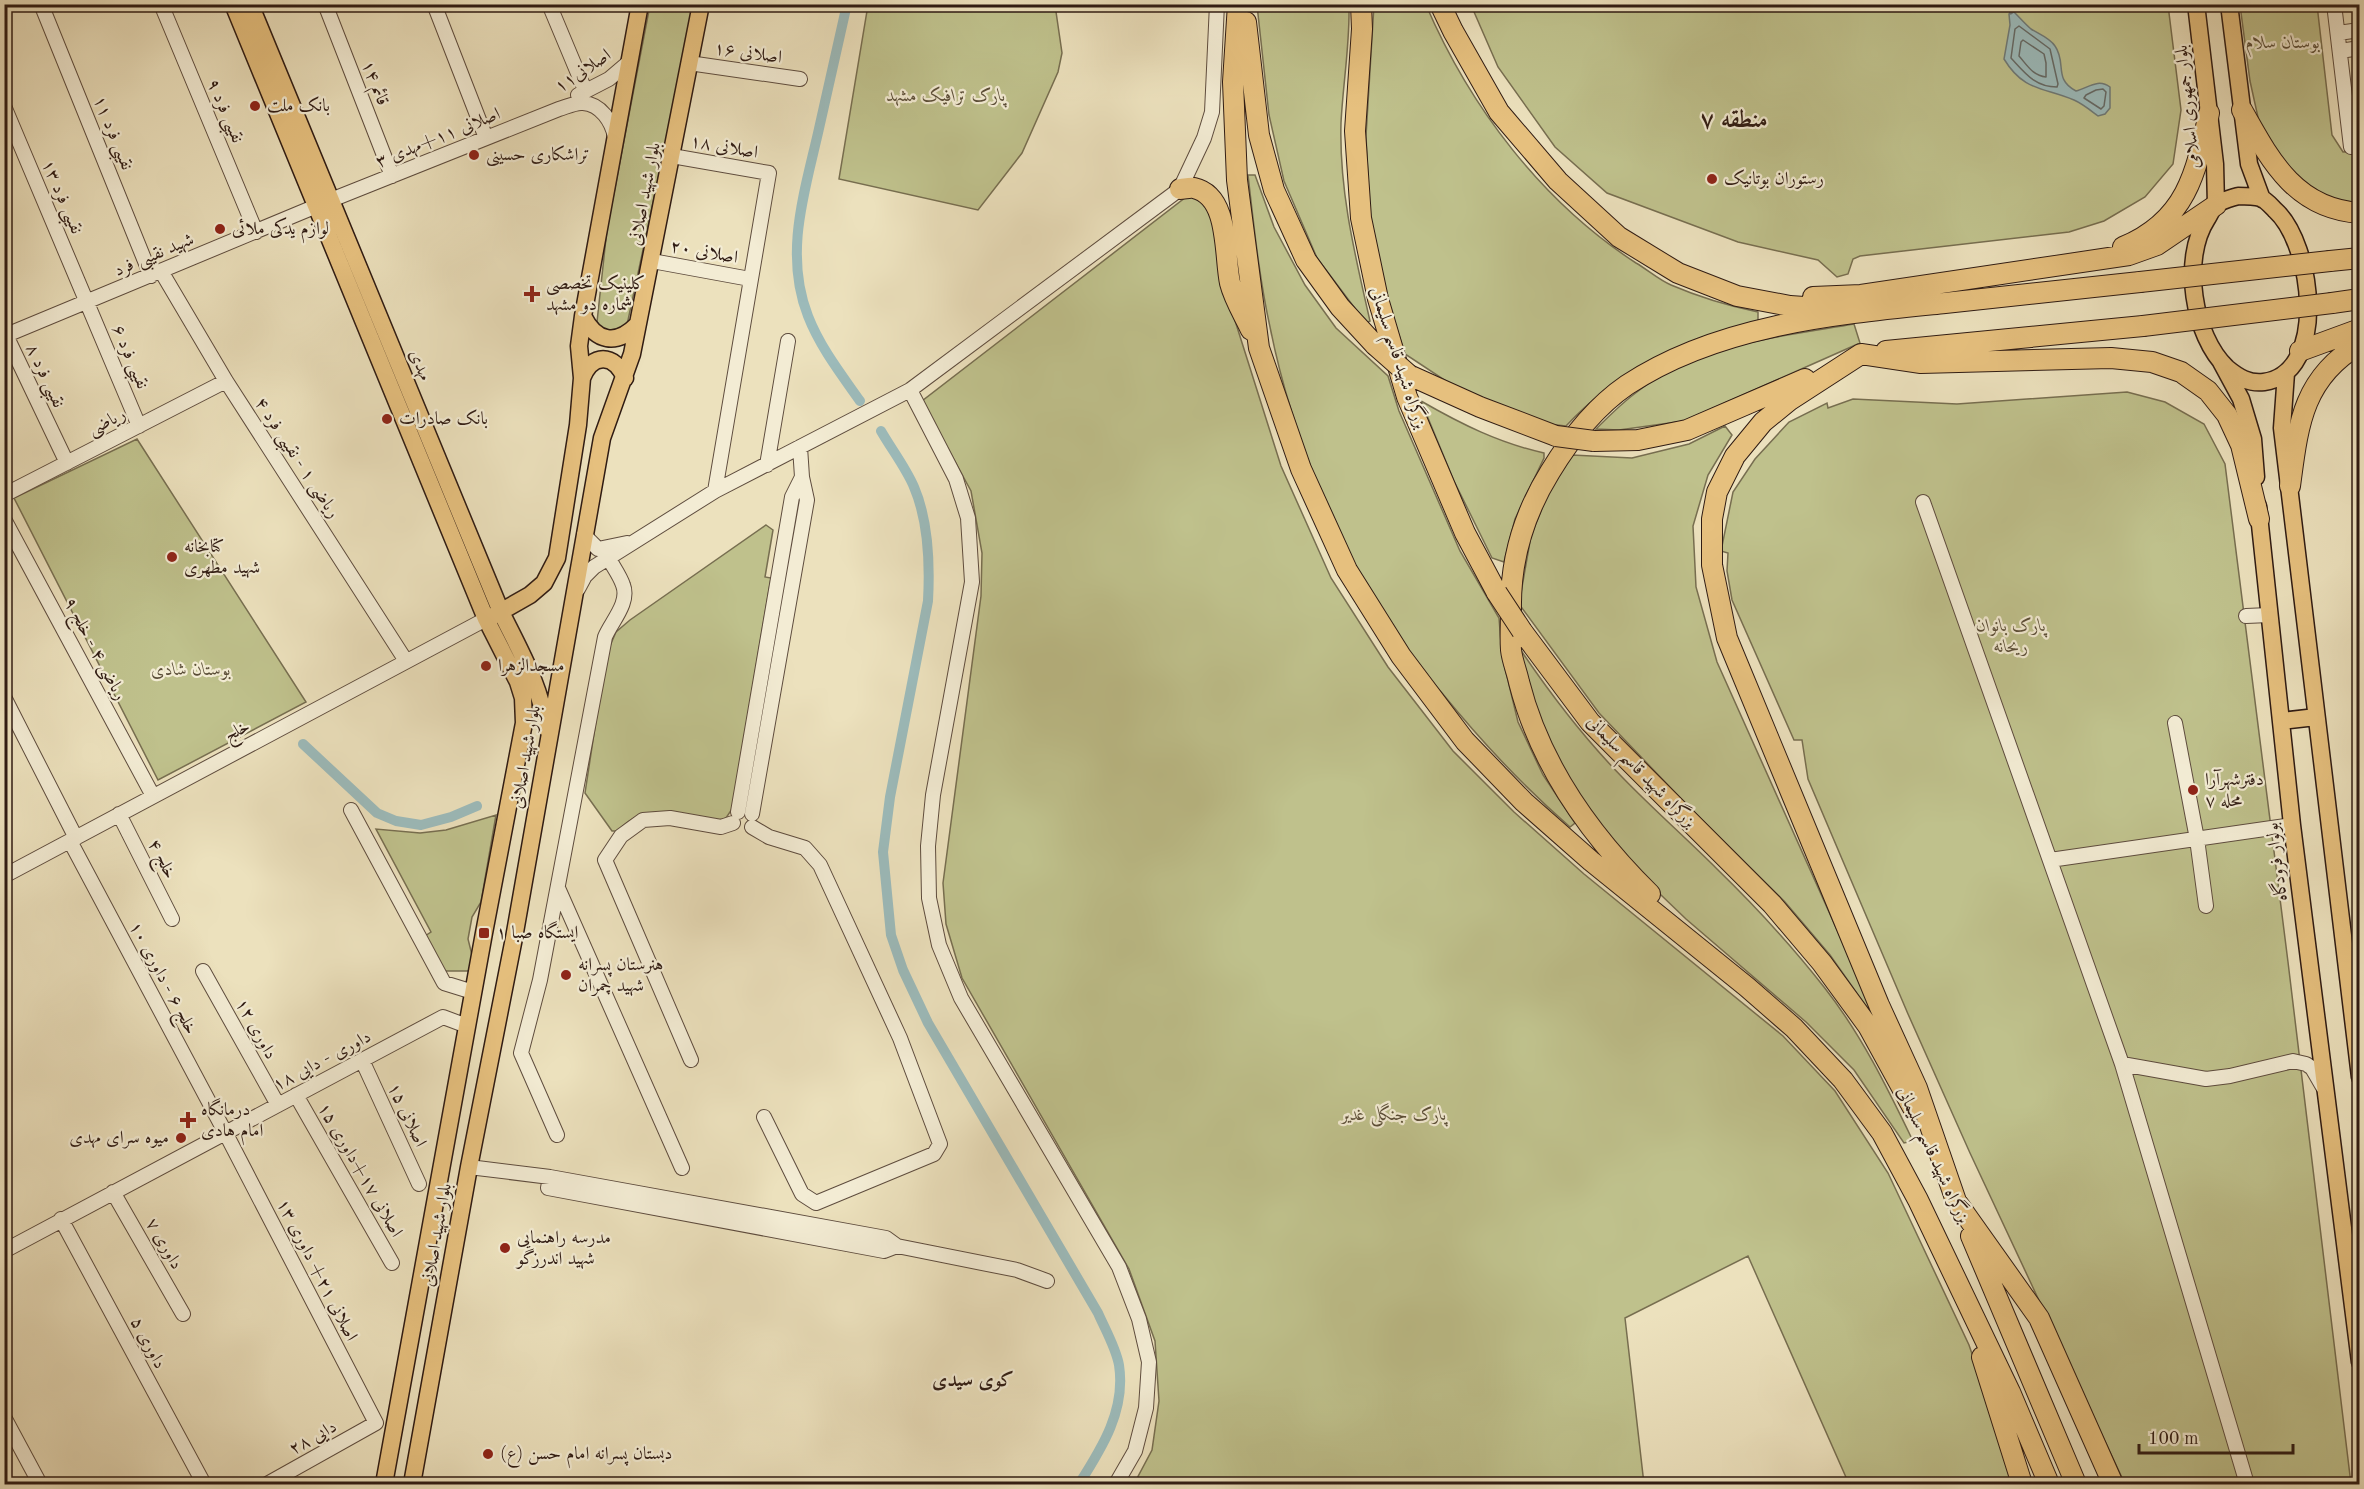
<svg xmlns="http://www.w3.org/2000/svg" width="2364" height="1489" font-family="'Old Standard TT',Amiri,serif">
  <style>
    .green { fill: #bfc18c; stroke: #776e50; stroke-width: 1.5 }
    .water { fill: #9cbbbb; stroke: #707b78; stroke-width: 1.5 }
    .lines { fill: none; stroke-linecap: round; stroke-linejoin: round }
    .shore { stroke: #666b67; stroke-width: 1.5 }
    .stream { stroke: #707b78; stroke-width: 3 }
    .canal { stroke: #9cbbbb; stroke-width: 10 }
    .minor-casing { stroke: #5e4c3e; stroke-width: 16 }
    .major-casing { stroke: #2f1b13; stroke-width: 19 }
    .highway-casing { stroke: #2f1b13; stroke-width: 22 }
    .minor { stroke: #f3ecd4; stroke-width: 14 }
    .major { stroke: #e6c07e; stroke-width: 16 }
    .highway { stroke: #e6c07e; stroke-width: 20 }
    .highway-bridge-casing { stroke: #2f1b13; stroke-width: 22; stroke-linecap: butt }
    .highway-bridge { stroke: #e6c07e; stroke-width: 20 }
    .poi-dot { fill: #8f2418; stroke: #f3ecd4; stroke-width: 2 }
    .labels { text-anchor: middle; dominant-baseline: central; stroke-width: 4.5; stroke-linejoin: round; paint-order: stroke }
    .park-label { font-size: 18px; font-style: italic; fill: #5a4d37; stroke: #f3ecd4 }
    .street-label { font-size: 18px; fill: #2f1b13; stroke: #f3ecd4 }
    .poi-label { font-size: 18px; fill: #2f1b13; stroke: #f3ecd4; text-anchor: start }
    .neighbourhood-label { font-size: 20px; font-weight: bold; fill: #2f1b13; stroke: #f3ecd4 }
    .district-label { font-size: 24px; font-weight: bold; fill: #2f1b13; stroke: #f3ecd4 }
  </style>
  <rect width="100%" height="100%" fill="#ece1bd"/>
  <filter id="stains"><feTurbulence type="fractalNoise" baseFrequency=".00333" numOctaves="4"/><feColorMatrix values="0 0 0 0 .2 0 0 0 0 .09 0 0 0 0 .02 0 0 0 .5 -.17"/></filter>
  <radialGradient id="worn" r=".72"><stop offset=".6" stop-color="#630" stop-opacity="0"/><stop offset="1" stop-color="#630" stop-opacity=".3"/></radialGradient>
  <path class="green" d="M650 5H695L627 325 622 333 603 332 597 322 607 229Z
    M868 5H1055L1062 53 1058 72 1022 153 978 210 839 179Z
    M1257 5H1349C1350 44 1343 83 1341 123 1339 191 1355 255 1370 321L1366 323 1317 258 1284 181 1269 115Z
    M1374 5H1426C1470 107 1542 202 1636 263 1648 270 1659 280 1671 285 1699 297 1729 306 1758 312V321C1685 339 1618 370 1566 426L1548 424 1455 387 1405 354 1387 298 1370 220 1366 136Z
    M1471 5H2168L2181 110 2173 164 2145 197 2104 221 2069 232 1860 256 1853 259 1848 274 1837 277 1818 260 1738 242 1607 193 1555 147 1498 67Z
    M2240 5H2317L2332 135 2343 152 2359 151V205L2336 203 2307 188 2282 164 2261 131 2250 81Z
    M1248 175H1255L1274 227 1305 285 1336 328 1388 376 1399 411 1460 551 1499 618 1502 656 1518 722 1543 775 1575 823 1570 827C1523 786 1481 741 1442 693 1430 679 1417 666 1407 651 1342 559 1292 438 1270 327 1259 277 1254 226 1248 175Z
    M1190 194 1213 211 1225 289 1281 466 1331 578 1388 667 1453 751 1514 812 1584 874 1783 1036 1835 1091 1888 1173 1969 1345 2016 1484H1849L1748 1256 1625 1318 1644 1484H1134L1152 1450 1159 1401 1155 1341 1129 1269 962 978 946 924 943 883 981 596 982 553 971 491 922 401Z
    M1854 324 1860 343 1684 421 1619 430 1596 429C1608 417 1620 405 1633 395 1695 345 1778 337 1854 324Z
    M2127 392 2165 402 2204 424 2225 464 2288 962 2351 1484H2125L1970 1153 1908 1014 1808 779 1802 740H1794L1732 600 1727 571 1728 553 1721 551 1733 492 1755 459 1789 422 1827 403 1828 408 1853 399 1957 404Z
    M1421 401C1461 424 1499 443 1544 453V458L1515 519 1504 562 1492 558 1454 481Z
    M1725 426 1732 435 1708 475 1693 526 1696 587 1717 662 1872 1008 1868 1009 1830 955 1785 902 1688 806 1599 713 1519 604 1531 536 1548 493 1572 455 1632 458 1689 444Z
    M137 439 306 702 158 780 14 498Z
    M766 525 773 530 765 577 771 578 732 809 726 818 715 823C681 815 645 800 618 831H612L585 793 606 655 616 632 630 620Z
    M1520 649C1551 695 1584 738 1622 777 1653 809 1686 838 1717 869 1755 906 1792 946 1824 987 1861 1034 1887 1087 1913 1141L1904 1143 1854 1070 1806 1022 1686 919 1636 871 1590 818 1537 718Z
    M496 815 481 902 472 917 468 939 472 955 469 971H442L425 936 431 932 376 829 420 833 446 830Z"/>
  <path class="water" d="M2014 12C2020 18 2025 24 2031 29 2039 34 2050 38 2055 46 2067 63 2053 79 2076 91 2088 88 2098 78 2110 87V108L2105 114 2098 116C2090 110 2083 104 2074 100 2044 87 2024 92 2004 59L2010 25 2009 14Z"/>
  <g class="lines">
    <path class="shore" d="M2019 26 2050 49 2058 84 2057 87C2035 87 2025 73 2011 58L2015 29Z
      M2023 40 2044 54 2046 63V77C2033 76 2027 65 2019 56L2021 42Z
      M2096 90 2103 89 2106 92 2104 106 2101 109 2084 98 2086 95Z"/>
    <path class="stream" d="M2006 4 2011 13"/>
    <path class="canal" d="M847 4C837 47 828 90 818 133 804 194 784 255 808 316 820 347 841 374 860 401
      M881 431C892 450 906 468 914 487 929 522 930 564 928 601L890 797 883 852 891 935 903 970 928 1023 1098 1313C1105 1329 1116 1348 1119 1365 1126 1410 1102 1448 1079 1484
      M303 744 377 813 396 821 421 825 451 817 477 806"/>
    <defs>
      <path id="minor" d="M41 4 151 276
        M161 4 256 232
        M325 4 392 176
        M434 4 486 138
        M549 4 585 90
        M2334 4 2351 147
        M2338 33 2360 30
        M2340 51 2360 48
        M689 63 800 79
        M578 95 609 79 629 62
        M4 106 139 426
        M672 156 769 173 715 491
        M652 261 750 279
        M161 271 226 381 406 661
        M4 331 67 463
        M4 336 331 200 559 109C566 107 576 102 583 103 601 104 612 122 615 137
        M910 390 956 479 968 518 972 582 933 795 928 846 929 898 939 945 961 998 1119 1267 1139 1319 1149 1362 1146 1408 1135 1451 1116 1484
        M767 465 788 341
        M4 495 226 381
        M1923 502 2122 1064 2247 1484
        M4 519 153 796
        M584 535 598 549 627 543
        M578 589 585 576 594 567 715 491 910 390 1180 189 1204 138 1212 112 1217 4
        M2246 616 2269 615
        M4 697 76 838
        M2175 723 2197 839 2206 906
        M351 810 444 983 473 992
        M738 812 792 497 802 477
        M119 814 172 919
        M752 814 807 500 802 477 800 447
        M752 827 769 837 805 848 820 865 900 1038 940 1144 934 1154 816 1203 802 1194 764 1117
        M70 841 225 1132 376 1423 267 1484
        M2050 860 2292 825
        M4 876 486 619
        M558 888 682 1168
        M203 971 278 1105
        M362 1060 419 1184
        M691 1060 605 860 621 836 643 820 670 818 721 827 733 823
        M2122 1064 2206 1079 2230 1076 2293 1061 2306 1064 2312 1068 2323 1087
        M296 1095 392 1263
        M557 1135 521 1053 540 980 605 637C611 622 630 603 623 585 620 576 614 568 609 559
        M469 1167 550 1177 886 1238 897 1246 1017 1270 1047 1281
        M550 1177 548 1188 884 1251 897 1246
        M113 1192 183 1314
        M61 1219 204 1484
        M4 1251 443 1017 467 1026
        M4 1417 40 1484"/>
      <path id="major" d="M233 4 486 619 518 682 523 698 524 723 484 933 384 1484
        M250 4 501 612C519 649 541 686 546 728
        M2196 4 2215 164 2216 205
        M2229 4 2249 164 2262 199
        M2238 196C2245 196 2254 196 2261 198 2266 200 2271 206 2275 210 2313 244 2329 373 2264 382 2249 384 2238 377 2227 368 2193 336 2181 259 2207 219 2210 214 2213 207 2217 204 2223 200 2232 198 2238 196Z
        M583 316C596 342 616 346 637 325
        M2221 362 2241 399 2253 439 2256 477
        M2286 373 2282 428 2360 1077
        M582 378C592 353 614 353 625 378
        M2258 506 2292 825 2360 1362
        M493 616 530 595 544 583 557 558 578 425 582 378 579 346 583 316 640 4
        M2281 721 2316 717
        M412 1484 469 1167 514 938 602 438 632 354 701 4"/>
      <path id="highway" d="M1238 4 1233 82 1237 180 1259 348 1301 469 1347 570 1401 656 1465 741 1524 802 1591 861 1747 987 1794 1028 1843 1080 1882 1133 1918 1200 2010 1392 2049 1484
        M1361 4 1362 29 1355 131 1361 218 1378 299 1407 397 1465 533 1497 593
        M1440 4 1453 31 1499 112 1558 181 1619 237 1678 273 1737 296 1790 306 1832 309
        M1246 22 1259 135 1274 190 1306 260 1340 307 1375 345
        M2242 110C2270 160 2295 209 2360 213
        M1180 189C1184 189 1190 187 1194 188 1230 196 1224 255 1230 283 1234 299 1244 315 1251 330
        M2123 247C2186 221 2196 174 2209 113
        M2330 261 2360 258
        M1813 297 1861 295 2129 255 2157 245 2216 205
        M2332 303 2360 299
        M1886 351 2143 326
        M2300 351 2360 329
        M1409 375 1480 407 1556 436
        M1594 441 1638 440 1687 430 1805 379
        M2290 486C2298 426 2302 378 2360 344
        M1522 631 1590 722 1772 904 1822 963 1868 1026 1913 1108
        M1650 894C1590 835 1540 765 1519 682 1517 672 1512 660 1511 650 1510 637 1511 623 1511 610 1510 561 1524 514 1550 472 1570 439 1595 407 1627 385 1719 324 1838 314 1945 303 2010 296 2075 289 2140 282
        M1971 1236 2076 1484
        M1982 1357 2022 1484
        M2113 1484 2039 1318 1956 1201 1917 1088 1879 1005 1727 638 1712 565V519L1717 492 1735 456 1763 422 1790 400 1861 354 1921 363 2111 358 2152 362 2181 372 2208 391 2227 415 2241 445 2259 519"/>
    </defs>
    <use href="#minor" class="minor-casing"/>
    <use href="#major" class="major-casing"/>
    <use href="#highway" class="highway-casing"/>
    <use href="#minor" class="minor"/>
    <use href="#major" class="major"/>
    <use href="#highway" class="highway"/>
    <defs>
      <path id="highway-bridge" d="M2140 282 2330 261
        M2143 326 2332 303
        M1375 345 1409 375
        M1556 436 1594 441
        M1497 593 1522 631"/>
    </defs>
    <use href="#highway-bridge" class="highway-bridge-casing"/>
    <use href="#highway-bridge" class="highway-bridge"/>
  </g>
  <g class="poi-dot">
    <circle cx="255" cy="106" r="6"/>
    <circle cx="474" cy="155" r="6"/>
    <circle cx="1712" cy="179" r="6"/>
    <circle cx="220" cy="229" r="6"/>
    <path d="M529 285h6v6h6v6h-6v6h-6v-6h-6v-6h6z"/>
    <circle cx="387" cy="419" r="6"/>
    <circle cx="172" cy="557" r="6"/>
    <circle cx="486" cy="666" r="6"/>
    <circle cx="2193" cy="790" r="6"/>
    <rect x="478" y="927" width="12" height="12" rx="3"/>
    <circle cx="566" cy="975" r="6"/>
    <path d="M185 1111h6v6h6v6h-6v6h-6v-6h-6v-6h6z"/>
    <circle cx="181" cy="1138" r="6"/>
    <circle cx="505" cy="1248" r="6"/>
    <circle cx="488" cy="1454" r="6"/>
  </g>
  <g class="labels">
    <g class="park-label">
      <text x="2283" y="43">بوستان سلام</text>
      <text x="946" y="96">پارک ترافیک مشهد</text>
      <text x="2011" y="626">پارک بانوان<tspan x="2011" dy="21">ریحانه</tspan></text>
      <text x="191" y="670">بوستان شادی</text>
      <text x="1394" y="1115">پارک جنگلی غدیر</text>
    </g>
    <g class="street-label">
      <text transform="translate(748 53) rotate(8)">اصلانی ۱۶</text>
      <text transform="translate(583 71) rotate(-34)">اصلانی۱۱</text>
      <text transform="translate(375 83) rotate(69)">قائم ۱۴</text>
      <text transform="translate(2188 107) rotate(-96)">بلوار جمهوری اسلامی</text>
      <text transform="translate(225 111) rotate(67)">نقیبی فرد ۹</text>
      <text transform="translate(113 133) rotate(68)">نقیبی فرد ۱۱</text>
      <text transform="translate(438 138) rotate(-22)">اصلانی ۱۱+مهدی ۳</text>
      <text transform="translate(724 147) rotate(10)">اصلانی ۱۸</text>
      <text transform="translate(645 194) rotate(-79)">بلوار شهید اصلانی</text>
      <text transform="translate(62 197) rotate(67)">نقیبی فرد ۱۳</text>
      <text transform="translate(704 252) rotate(10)">اصلانی ۲۰</text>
      <text transform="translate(154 255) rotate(-23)">شهید نقیبی فرد</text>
      <text transform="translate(130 357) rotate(67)">نقیبی فرد ۶</text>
      <text transform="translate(1398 358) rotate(72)">بزرگراه شهید قاسم سلیمانی</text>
      <text transform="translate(420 365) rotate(68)">مهدی</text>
      <text transform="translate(45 376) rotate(65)">نقیبی فرد ۸</text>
      <text transform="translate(107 422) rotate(-27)">ریاضی</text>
      <text transform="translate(297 458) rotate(57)">ریاضی ۱ - نقیبی فرد ۴</text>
      <text transform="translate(95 649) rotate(62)">ریاضی ۴ - خلج ۹</text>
      <text transform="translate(237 731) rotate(-28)">خلج</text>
      <text transform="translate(526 757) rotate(-80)">بلوار شهید اصلانی</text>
      <text transform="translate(1641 772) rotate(46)">بزرگراه شهید قاسم سلیمانی</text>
      <text transform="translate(162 859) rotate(63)">خلج ۴</text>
      <text transform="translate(2277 862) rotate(-97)">بولوار فرودگاه</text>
      <text transform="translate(163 978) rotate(62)">خلج ۶ - داوری ۱۰</text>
      <text transform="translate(256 1029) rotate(61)">داوری ۱۲</text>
      <text transform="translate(322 1061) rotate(-28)">داوری - دایی ۱۸</text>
      <text transform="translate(407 1115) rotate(65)">اصلانی ۱۵</text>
      <text transform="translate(1933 1155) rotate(65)">بزرگراه شهید قاسم سلیمانی</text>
      <text transform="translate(360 1170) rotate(60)">اصلانی ۱۷+داوری ۱۵</text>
      <text transform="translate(437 1235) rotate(-80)">بلوار شهید اصلانی</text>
      <text transform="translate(164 1244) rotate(60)">داوری ۷</text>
      <text transform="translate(317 1270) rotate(63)">اصلانی ۲۱+ داوری ۱۳</text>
      <text transform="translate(148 1343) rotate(62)">داوری ۵</text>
      <text transform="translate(313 1438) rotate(-29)">دایی ۲۸</text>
    </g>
    <g class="poi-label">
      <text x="267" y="106">بانک ملت</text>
      <text x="486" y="155">تراشکاری حسینی</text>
      <text x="1724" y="179">رستوران بوتانیک</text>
      <text x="232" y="229">لوازم یدکی ملائی</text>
      <text x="546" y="284">کلینیک تخصصی<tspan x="546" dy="21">شمار‌ه دو مشهد</tspan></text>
      <text x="399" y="419">بانک صادرات</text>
      <text x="184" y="547">کتابخانه<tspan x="184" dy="21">شهید مطهری</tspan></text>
      <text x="498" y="666">مسجدالزهرا</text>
      <text x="2205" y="780">دفترشهرآرا<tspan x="2205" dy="21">محله ۷</tspan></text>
      <text x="496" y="933">ایستگاه صبا ۱</text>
      <text x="578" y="965">هنرستان پسرانه<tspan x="578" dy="21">شهید چمران</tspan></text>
      <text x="201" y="1110">درمانگاه<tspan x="201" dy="21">امام هادی</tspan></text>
      <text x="169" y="1138" text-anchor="end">میوه سرای مهدی</text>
      <text x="517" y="1238">مدرسه راهنمایی<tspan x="517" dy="21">شهید اندرزگو</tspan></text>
      <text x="500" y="1454">دبستان پسرانه امام حسن (ع)</text>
    </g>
    <g class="neighbourhood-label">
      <text x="973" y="1381">کوی سیدی</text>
    </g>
    <g class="district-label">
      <text x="1734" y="121">منطقه ۷</text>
    </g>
  </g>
  <rect width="2364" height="1489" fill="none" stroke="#ece1bd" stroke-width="24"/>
  <rect x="6" y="6" width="2352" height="1477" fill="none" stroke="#2f1b13" stroke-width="3"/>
  <rect x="12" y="12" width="2340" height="1465" fill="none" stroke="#2f1b13" stroke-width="1.5"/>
  <path d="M2139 1444v9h154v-9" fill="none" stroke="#2f1b13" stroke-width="3"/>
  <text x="2148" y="1444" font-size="18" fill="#2f1b13" stroke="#f3ecd4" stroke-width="4.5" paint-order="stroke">100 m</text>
  <rect width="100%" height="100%" filter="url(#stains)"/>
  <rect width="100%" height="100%" fill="url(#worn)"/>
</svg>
